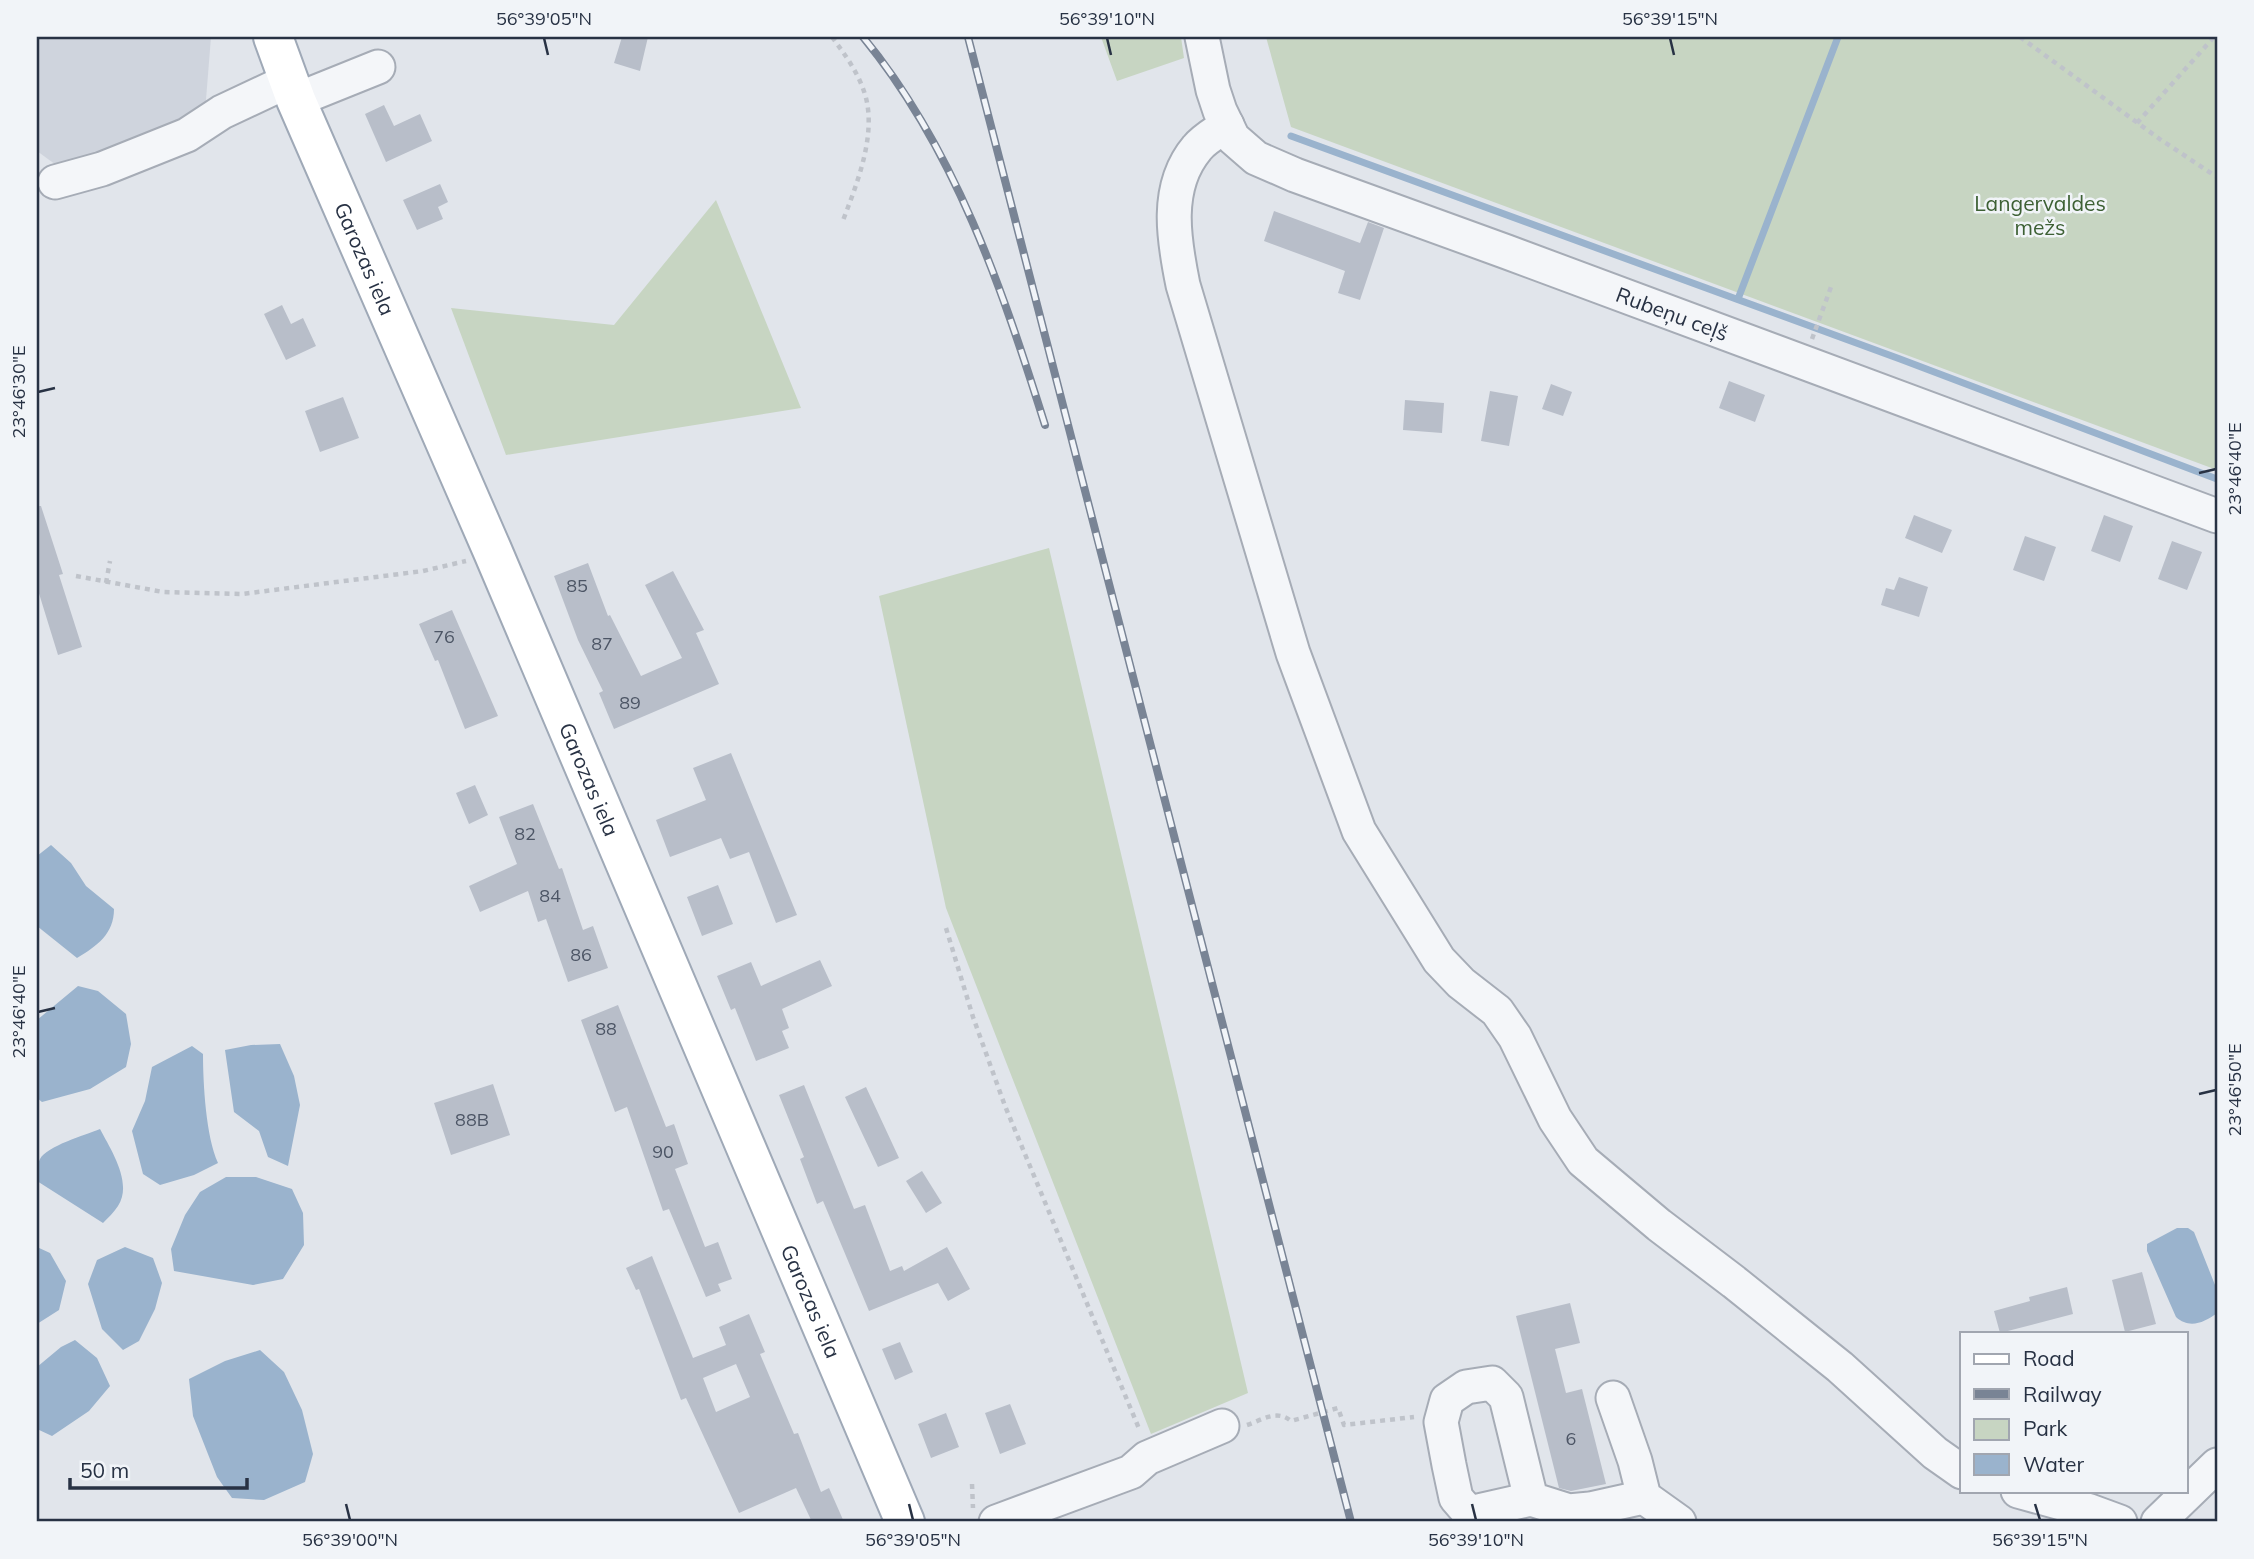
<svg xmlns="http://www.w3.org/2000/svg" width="2254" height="1559" font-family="Mulish,sans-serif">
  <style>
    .built { fill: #cfd4dd }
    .green { fill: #c7d5c2 }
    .water { fill: #9ab3cd }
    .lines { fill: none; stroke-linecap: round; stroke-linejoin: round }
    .stream { stroke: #9ab3cd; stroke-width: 7 }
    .building { fill: #b8bec9; fill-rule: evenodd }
    .minor-casing { stroke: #a6acb6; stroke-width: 37 }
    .major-casing { stroke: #9fa9b7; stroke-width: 42 }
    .path { stroke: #bfc3ca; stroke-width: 4.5; stroke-dasharray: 5 5; stroke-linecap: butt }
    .minor { stroke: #f4f6f9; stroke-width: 33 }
    .major { stroke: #fff; stroke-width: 38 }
    .rail-casing { stroke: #798495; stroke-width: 8 }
    .rail { stroke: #f1f4f8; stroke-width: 5; stroke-dasharray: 16; stroke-linecap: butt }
    .ticks { fill: none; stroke: #283244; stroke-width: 2.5 }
    .labels { text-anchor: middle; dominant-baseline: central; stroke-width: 5; stroke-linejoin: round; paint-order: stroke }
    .number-label { font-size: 18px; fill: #4c5565 }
    .park-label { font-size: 21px; fill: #3d6034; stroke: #f1f4f8 }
    .street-label { font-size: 21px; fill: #283244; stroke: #f1f4f8 }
    .neatline { fill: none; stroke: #283244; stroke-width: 2.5 }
    .ticks-label { font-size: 18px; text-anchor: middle; fill: #283244 }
  </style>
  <rect width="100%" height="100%" fill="#e1e5eb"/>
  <path class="built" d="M37 37H211L205 112 63 170 37 151Z"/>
  <path class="green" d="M1101 37H1181L1184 58 1117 81Z
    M1266 37H2217V470L1291 127Z
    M716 200 801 408 506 455 451 308 614 325Z
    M1049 548 1248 1393 1151 1434 946 908 879 596Z"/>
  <path class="water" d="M51 845 71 863 86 886 114 909C114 934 97 946 77 958L37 926V856Z
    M78 986 98 991 126 1014 131 1044 126 1067 90 1089 42 1102 37 1098V1020Z
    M280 1044 294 1076 300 1105 288 1166 268 1157 259 1131 234 1112 225 1050 251 1045Z
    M192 1046 203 1054C203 1084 206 1137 218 1163L194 1175 160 1185 143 1174 132 1131 145 1101 152 1067Z
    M100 1129C111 1150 133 1183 118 1206 114 1212 108 1218 103 1223L37 1181C37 1174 36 1166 40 1159 47 1146 85 1135 100 1129Z
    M226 1177H256L292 1189 303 1213 304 1245 283 1279 253 1285 174 1271 171 1249 185 1215 200 1192Z
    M2177 1228H2188L2194 1232 2217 1290V1313C2204 1323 2189 1329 2176 1317L2147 1251V1244Z
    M37 1247 50 1253 66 1281 59 1310 37 1324Z
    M125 1247 153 1258 162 1283 155 1309 139 1341 123 1350 102 1329 88 1284 97 1260Z
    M75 1340 97 1358 110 1386 89 1411 52 1436 37 1429V1367L61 1347Z
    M260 1350 284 1372 302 1410 313 1454 305 1482 264 1500 232 1498 217 1477 193 1416 189 1379 225 1361Z"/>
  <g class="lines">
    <path class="stream" d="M1291 136 1900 359 2217 479
      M1738 299 1838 37"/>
  </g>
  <path class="building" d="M622 37H648L640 71 614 63Z
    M384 105 394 126 420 114 432 141 386 162 365 114Z
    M440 184 448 202 438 207 443 219 417 230 403 200Z
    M1274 211 1360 243 1368 222 1384 228 1360 300 1338 293 1345 271 1264 241Z
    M282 305 291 324 303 318 316 346 286 360 264 314Z
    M1729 381 1765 395 1755 422 1719 408Z
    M1551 384 1572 392 1563 416 1542 409Z
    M1490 391 1518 396 1509 446 1481 441Z
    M343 397 359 438 320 452 305 411Z
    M1405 400 1444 403 1442 433 1403 430Z
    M37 506H41L63 574 59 575 82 647 58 655 37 587Z
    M1914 515 1952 530 1942 553 1905 538Z
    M2104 515 2133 526 2120 562 2091 551Z
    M2025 536 2056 547 2044 581 2013 570Z
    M2172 541 2202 552 2187 590 2158 579Z
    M588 563 608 616 610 615 641 676 682 658 645 585 673 571 704 630 696 633 719 684 614 729 599 693 603 691 578 640 554 576Z
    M1899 577 1928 587 1919 617 1881 605 1886 588 1894 590Z
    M452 610 498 716 465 729 438 660 435 661 419 624Z
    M731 753 797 915 776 923 749 852 730 859 721 838 670 857 656 820 706 800 693 768Z
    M475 785 488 815 469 824 456 793Z
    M533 804 559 869 562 868 583 930 593 926 608 968 568 982 546 919 538 922 528 891 480 912 469 886 517 864 499 817Z
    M718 885 733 924 702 936 687 897Z
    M820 960 832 986 782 1009 789 1028 782 1031 789 1048 756 1061 735 1008 731 1010 717 976 751 962 761 986Z
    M618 1005 666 1127 674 1124 688 1164 675 1169 705 1247 718 1242 732 1279 718 1284 721 1291 706 1297 669 1209 663 1211 627 1107 615 1112 581 1020Z
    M493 1084 510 1135 451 1155 434 1103Z
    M804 1085 854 1209 865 1205 890 1271 902 1266 904 1271 947 1247 970 1289 948 1301 938 1283 869 1311 823 1201 817 1204 800 1159 804 1157 779 1095Z
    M866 1087 899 1158 878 1167 845 1097Z
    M922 1171 942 1203 926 1213 906 1181Z
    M652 1256 693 1358 726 1345 719 1327 749 1314 765 1352 760 1354 794 1434 798 1433 821 1492 829 1488 844 1522H812L796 1488 739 1513 686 1398 681 1400 639 1289 636 1290 626 1268ZM736 1364 750 1397 716 1412 703 1378Z
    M2142 1272 2156 1324 2125 1332 2112 1280Z
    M2067 1287 2073 1314 2000 1333 1994 1311 2030 1301 2029 1297Z
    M1570 1303 1580 1343 1555 1349 1566 1393 1582 1389 1606 1484 1571 1491 1559 1488 1516 1316Z
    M900 1342 913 1372 895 1380 882 1349Z
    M1010 1404 1026 1444 1000 1454 985 1413Z
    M946 1413 959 1447 931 1458 918 1424Z"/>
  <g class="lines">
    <defs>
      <g id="minor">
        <path id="s1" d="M1202 37 1213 90 1220 111 1233 138 1256 158 1295 175 1507 252 2217 516"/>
        <path d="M296 100 378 67"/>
        <path d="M1227 125C1217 132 1204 139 1197 148 1164 187 1174 241 1183 285L1293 653 1359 831 1439 960 1461 983 1497 1011 1515 1037 1555 1119 1583 1161 1659 1225 1734 1282 1840 1367 1935 1453 1962 1472"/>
        <path d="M55 182 102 169 187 135 222 112 288 81"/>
        <path d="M1613 1398 1635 1461 1644 1497 1679 1522"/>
        <path d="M2018 1491 2090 1511 2120 1522"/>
        <path d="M1531 1499 1469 1513 1456 1498 1449 1465 1441 1422 1447 1400 1466 1387 1492 1383 1506 1397 1531 1499 1569 1511 1590 1509 1644 1497"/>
        <path d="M996 1522 1131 1472 1147 1458 1222 1426"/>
        <path d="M2158 1522 2217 1465"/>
      </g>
      <g id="major">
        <path id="s2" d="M273 37 296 100 493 552 905 1522"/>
      </g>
    </defs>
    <use href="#minor" class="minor-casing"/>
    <use href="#major" class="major-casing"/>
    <path class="path" d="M832 37C846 56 860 75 866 98 876 138 856 186 842 223
      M2020 37 2161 140 2217 177
      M2137 123 2214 37
      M1812 339 1831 287
      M76 576 163 592 242 594 423 571 466 561
      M106 583 110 561
      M946 928 973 1017 1005 1106 1140 1431
      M1247 1425C1262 1420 1277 1409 1291 1421L1338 1408 1344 1425 1414 1417
      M972 1484 973 1508"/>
    <use href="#minor" class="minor"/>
    <use href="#major" class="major"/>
    <defs>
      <path id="rail" d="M863 37C955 149 1002 288 1045 425
        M968 37 1351 1522"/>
    </defs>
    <use href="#rail" class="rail-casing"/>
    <use href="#rail" class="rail"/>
  </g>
  <path class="ticks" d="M544 38 548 55M1107 38 1111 55M1670 38 1674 55M38 392 55 388M2199 473 2216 469M38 1012 55 1008M2199 1094 2216 1090M346 1504 350 1520M909 1504 913 1520M1472 1504 1476 1520M2035 1504 2040 1520"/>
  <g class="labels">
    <g class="number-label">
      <text x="577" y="585">85</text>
      <text x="444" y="636">76</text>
      <text x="602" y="643">87</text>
      <text x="630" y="702">89</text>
      <text x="525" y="833">82</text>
      <text x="550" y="895">84</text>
      <text x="581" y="954">86</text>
      <text x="606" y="1028">88</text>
      <text x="472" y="1119">88B</text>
      <text x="663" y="1151">90</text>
      <text x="1571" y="1438">6</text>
    </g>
    <g class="park-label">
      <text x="2040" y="203">Langervaldes<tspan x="2040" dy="24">mežs</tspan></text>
    </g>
    <g class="street-label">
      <text stroke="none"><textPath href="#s2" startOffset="240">Garozas iela</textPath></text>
      <text stroke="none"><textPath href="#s1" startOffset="581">Rubeņu ceļš</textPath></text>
      <text stroke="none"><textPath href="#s2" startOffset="807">Garozas iela</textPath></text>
      <text stroke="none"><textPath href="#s2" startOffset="1374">Garozas iela</textPath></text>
    </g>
  </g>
  <rect width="2254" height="1559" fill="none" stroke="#f1f4f8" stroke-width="77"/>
  <rect x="1960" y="1332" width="228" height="161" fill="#f1f4f8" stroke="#a1a6b0" stroke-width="2"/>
  <rect x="1974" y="1354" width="35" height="10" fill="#ffffff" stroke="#a1a6b0" stroke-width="2"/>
  <text x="2023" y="1366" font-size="21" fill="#283244">Road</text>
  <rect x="1974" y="1389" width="35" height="10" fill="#798495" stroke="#a1a6b0" stroke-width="2"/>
  <text x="2023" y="1402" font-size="21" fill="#283244">Railway</text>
  <rect x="1974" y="1419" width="35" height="21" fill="#c7d5c2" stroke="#a1a6b0" stroke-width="2"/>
  <text x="2023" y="1436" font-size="21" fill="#283244">Park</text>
  <rect x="1974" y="1454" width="35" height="21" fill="#9ab3cd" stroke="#a1a6b0" stroke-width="2"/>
  <text x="2023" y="1472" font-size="21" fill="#283244">Water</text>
  <path d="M70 1478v10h177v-10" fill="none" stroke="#283244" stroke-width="3.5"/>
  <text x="80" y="1478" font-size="21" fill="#283244" stroke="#f1f4f8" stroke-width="5" paint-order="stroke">50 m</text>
  <rect x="38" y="38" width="2178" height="1482" class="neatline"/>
  <g class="ticks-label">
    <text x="544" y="25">56°39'05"N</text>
    <text x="1107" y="25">56°39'10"N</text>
    <text x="1670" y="25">56°39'15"N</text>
    <text transform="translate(19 392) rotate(-90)" y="6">23°46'30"E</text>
    <text transform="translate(2235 469) rotate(-90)" y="6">23°46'40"E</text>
    <text transform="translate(19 1012) rotate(-90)" y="6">23°46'40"E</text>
    <text transform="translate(2235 1090) rotate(-90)" y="6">23°46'50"E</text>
    <text x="350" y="1546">56°39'00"N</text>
    <text x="913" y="1546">56°39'05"N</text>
    <text x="1476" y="1546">56°39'10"N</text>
    <text x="2040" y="1546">56°39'15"N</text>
  </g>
</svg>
